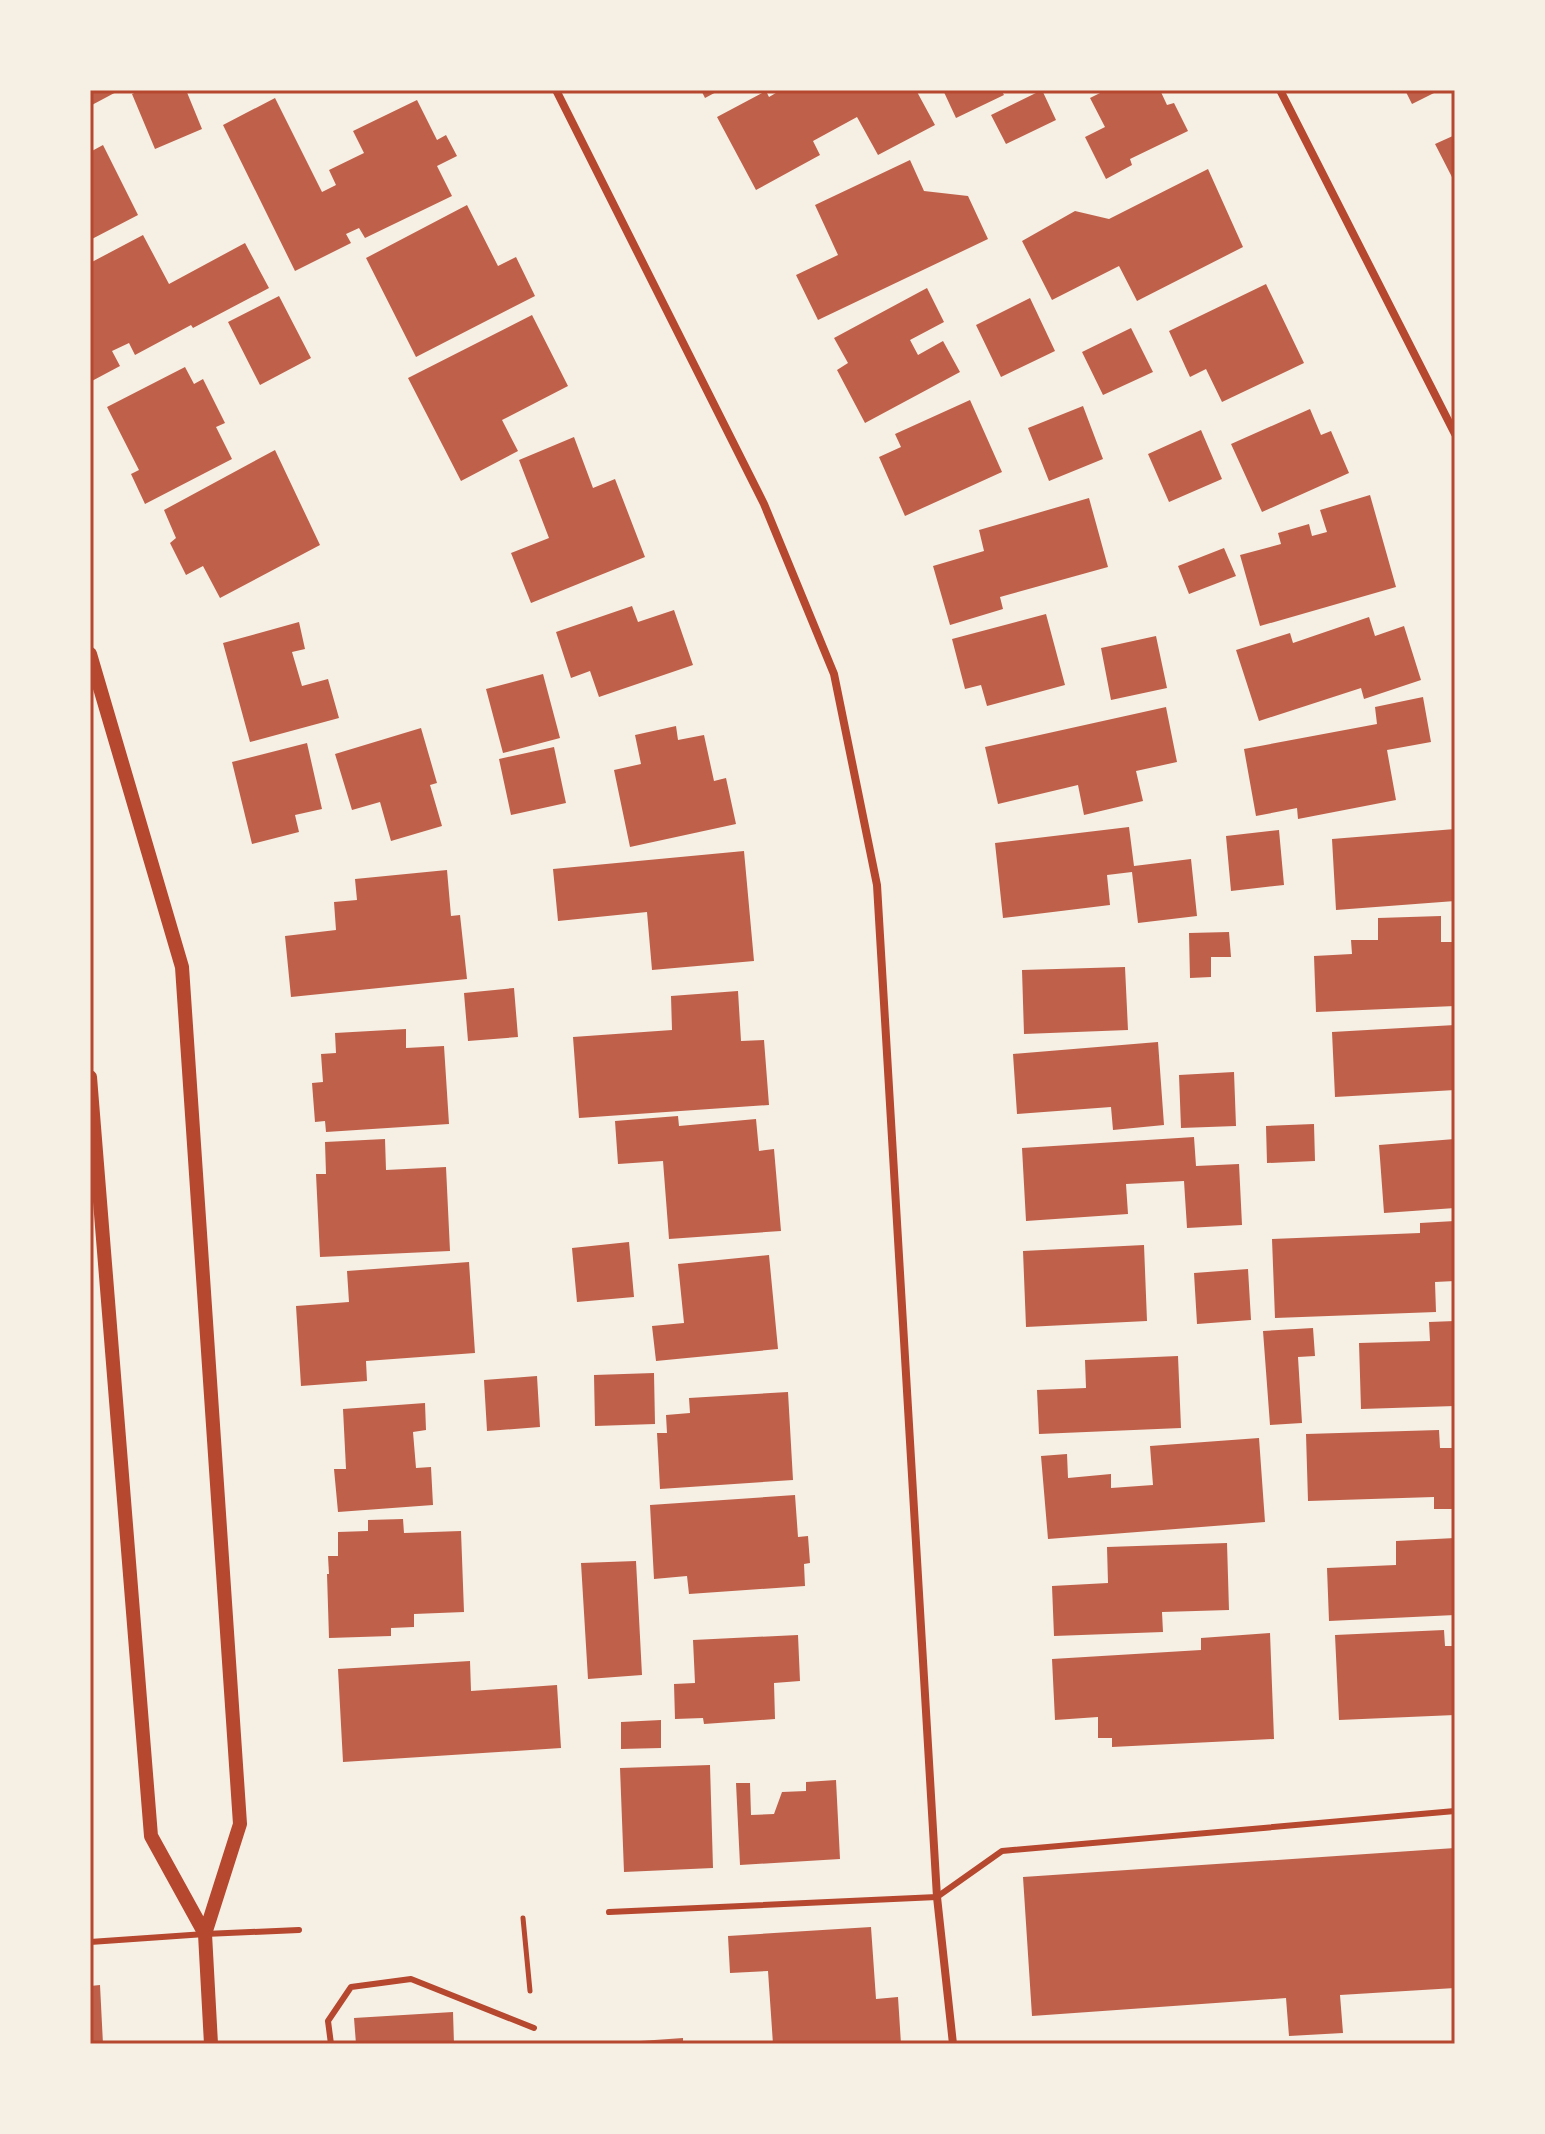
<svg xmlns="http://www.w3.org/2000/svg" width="1545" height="2134" font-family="'Fira Sans',sans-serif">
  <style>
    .building { fill: #bf614a }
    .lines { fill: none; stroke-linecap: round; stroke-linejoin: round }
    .path { stroke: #b5482f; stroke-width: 5 }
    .service { stroke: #b5482f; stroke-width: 6 }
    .minor { stroke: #b5482f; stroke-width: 8 }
    .tertiary { stroke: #b5482f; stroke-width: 14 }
    .neatline { fill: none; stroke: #b5482f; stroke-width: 3 }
  </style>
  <rect width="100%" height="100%" fill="#f6efe4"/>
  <path class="building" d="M90 90H120L90 106Z
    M141 90H186L202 129 155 149 132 94Z
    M701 90H720L705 98Z
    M781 90H916L935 125 878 155 857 117 813 141 820 155 756 190 717 117 766 91 769 97Z
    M943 90H1001L1004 95 956 118Z
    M1042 90 1056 120 1006 144 991 115Z
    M1106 90H1160L1167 105 1174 103 1188 131 1130 159 1132 165 1106 179 1085 137 1105 127 1090 98Z
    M1405 90H1440L1412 104Z
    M275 98 322 192 336 185 329 170 364 153 353 131 417 100 437 140 446 135 457 156 437 166 452 196 365 238 359 228 346 234 351 243 295 271 223 125Z
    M1455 135V183L1435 144Z
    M103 145 138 215 90 240V152Z
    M910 160 924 191 968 196 988 239 818 320 796 275 838 255 815 205Z
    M1208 169 1243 247 1137 301 1119 266 1052 300 1022 241 1075 211 1109 219Z
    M467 205 498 266 516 257 535 296 416 357 366 258Z
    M143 235 169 284 245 243 269 288 193 328 191 325 135 355 129 343 112 351 120 366 90 382V263Z
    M1266 284 1304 363 1222 402 1206 369 1190 377 1169 331Z
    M927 288 944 322 910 340 918 355 943 341 960 372 865 423 837 370 848 363 834 338Z
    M279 296 311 358 260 385 228 322Z
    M1030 298 1055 351 1001 377 976 325Z
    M532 315 568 386 502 420 518 451 461 481 408 378Z
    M1131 328 1153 372 1103 395 1082 352Z
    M185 367 194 384 203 379 225 423 216 427 232 459 145 504 131 474 139 470 107 407Z
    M970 400 1002 472 905 516 879 457 901 447 895 434Z
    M1083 406 1103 459 1049 481 1028 428Z
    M1310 409 1321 435 1331 431 1349 473 1262 512 1231 444Z
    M1201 430 1222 479 1169 502 1148 454Z
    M574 437 593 488 615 479 645 557 531 603 511 553 549 538 519 460Z
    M275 450 320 545 220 598 203 566 186 575 170 543 176 538 164 510Z
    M1370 495 1396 587 1260 626 1240 555 1281 544 1278 533 1309 524 1312 536 1327 532 1320 510Z
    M1089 498 1108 567 1000 597 1003 609 950 625 933 566 984 551 979 530Z
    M1224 548 1236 576 1189 594 1178 566Z
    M632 606 638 622 674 610 693 665 599 697 590 671 571 678 556 632Z
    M1046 614 1065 685 987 706 981 685 965 689 952 639Z
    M1369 617 1375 636 1404 626 1421 680 1364 699 1361 688 1259 721 1236 650 1290 633 1293 643Z
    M299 622 305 649 292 652 302 686 328 679 339 718 250 742 223 643Z
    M1156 636 1167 688 1111 700 1101 648Z
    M543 674 560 738 503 753 486 689Z
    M1423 697 1431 742 1387 750 1396 800 1298 819 1297 808 1256 816 1244 749 1377 724 1375 707Z
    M1166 707 1177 762 1136 771 1143 801 1084 815 1078 785 998 804 985 747Z
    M676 726 678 740 704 735 714 781 726 778 736 824 630 847 614 770 641 764 635 735Z
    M421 728 437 783 430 785 442 826 391 841 380 802 352 810 335 754Z
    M307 743 322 809 295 815 299 832 252 844 232 762Z
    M554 747 566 803 511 815 499 759Z
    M1129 827 1134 866 1191 859 1197 916 1138 923 1132 872 1107 875 1110 905 1003 918 995 843Z
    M1455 829V901L1336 910 1332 839Z
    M1279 830 1284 885 1231 891 1226 836Z
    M744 851 754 961 652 970 647 912 558 921 553 869Z
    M447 870 451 916 460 915 467 979 291 997 285 936 336 930 334 902 357 900 355 879Z
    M1441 916V942H1455V1006L1316 1012 1314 956 1352 954 1351 940H1378V918Z
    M1229 932 1231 957H1211V977L1190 978 1189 933Z
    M1125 967 1128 1030 1024 1034 1022 970Z
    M514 988 518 1037 468 1041 464 993Z
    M738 991 741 1041 764 1040 769 1105 579 1118 573 1037 672 1030 671 996Z
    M1455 1025V1090L1335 1097 1332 1032Z
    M406 1029V1048L444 1046 449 1124 326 1132 325 1121 315 1122 312 1083 323 1082 321 1054 336 1053 335 1033Z
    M1158 1042 1164 1125 1113 1130 1111 1107 1017 1114 1013 1054Z
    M1234 1072 1236 1126 1181 1128 1179 1075Z
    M678 1116 679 1126 756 1119 759 1151 774 1149 781 1231 669 1239 663 1161 618 1164 615 1121Z
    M1314 1124 1315 1161 1267 1163 1266 1126Z
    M1194 1137 1196 1166 1239 1164 1242 1225 1187 1228 1184 1181 1126 1184 1128 1214 1026 1221 1022 1148Z
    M385 1139 386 1170 446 1167 450 1251 320 1257 316 1174H326L325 1142Z
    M1455 1139V1208L1384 1213 1379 1145Z
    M1455 1221V1281L1435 1282 1436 1312 1275 1318 1272 1239 1420 1233V1223Z
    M629 1242 634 1297 577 1302 572 1248Z
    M1144 1245 1147 1321 1026 1327 1023 1251Z
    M769 1255 778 1349 656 1361 652 1326 684 1323 678 1264Z
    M469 1262 475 1353 366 1361 367 1381 301 1386 296 1306 349 1302 347 1271Z
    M1248 1269 1251 1320 1197 1324 1194 1273Z
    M1455 1321V1406L1361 1409 1359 1343 1430 1341 1429 1322Z
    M1313 1328 1315 1356 1298 1357 1302 1423 1270 1425 1263 1331Z
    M1178 1356 1181 1428 1039 1434 1037 1390 1086 1388 1085 1360Z
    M654 1373 655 1424 595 1426 594 1375Z
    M537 1376 540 1427 487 1431 484 1380Z
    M788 1392 793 1480 660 1489 657 1433H667L666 1415 690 1413 689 1398Z
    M425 1403 426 1430 413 1432 416 1468 431 1467 433 1505 338 1512 334 1469H346L343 1409Z
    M1439 1430 1440 1448H1455V1509H1434V1497L1308 1501 1306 1434Z
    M1259 1438 1265 1522 1048 1539 1041 1456 1067 1454 1068 1478 1111 1474V1488L1153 1485 1150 1446Z
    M795 1495 798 1537 808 1536 810 1563 804 1564 805 1586 689 1594 687 1576 654 1579 650 1505Z
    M403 1519 404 1533 461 1531 464 1612 414 1614V1627L391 1628V1636L329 1638 327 1574H329L328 1556H338V1532L368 1531V1520Z
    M1455 1538V1615L1329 1621 1327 1568 1396 1565V1541Z
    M1227 1543 1229 1610 1162 1612 1163 1632 1054 1636 1052 1586 1108 1583 1107 1547Z
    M636 1561 642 1675 588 1679 581 1563Z
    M1444 1630 1445 1646H1455V1715L1339 1720 1335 1635Z
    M1270 1633 1274 1739 1112 1747V1738H1098V1717L1055 1720 1052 1659 1201 1650V1638Z
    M798 1635 800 1681 774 1683 775 1719 704 1724 703 1718 675 1719 674 1684 695 1683 693 1640Z
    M470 1661 471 1691 557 1685 561 1748 343 1762 338 1669Z
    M661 1720V1748L621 1749V1722Z
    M710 1765 713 1868 624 1872 620 1768Z
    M836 1780 840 1859 740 1865 736 1783H750L751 1815 774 1814 782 1792 806 1791V1782Z
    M1455 1848V1988L1340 1995 1343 2033 1289 2036 1286 1998 1032 2016 1023 1877Z
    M871 1927 876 1999 898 1997 901 2044H773L768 1971 730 1973 728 1936Z
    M100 1985 103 2044H90V1986Z
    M453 2012 454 2044H356L354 2018Z
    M683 2038V2044H626V2042Z"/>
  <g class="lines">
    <path class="path" d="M523 1918 530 1991"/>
    <path class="service" d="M609 1912 937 1897 1002 1851 1455 1811
      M90 1942 205 1934 299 1930
      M331 2044 328 2021 351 1987 411 1979 534 2028"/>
    <path class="minor" d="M556 90 764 504 834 674 877 885 937 1897 953 2044
      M1280 90 1455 434"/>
    <path class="tertiary" d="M90 654 182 967 240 1824 205 1934 211 2044
      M90 1077 151 1836 205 1934"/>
  </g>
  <rect width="1545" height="2134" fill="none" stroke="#f6efe4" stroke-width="184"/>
  <rect x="92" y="92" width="1361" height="1950" class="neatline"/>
</svg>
